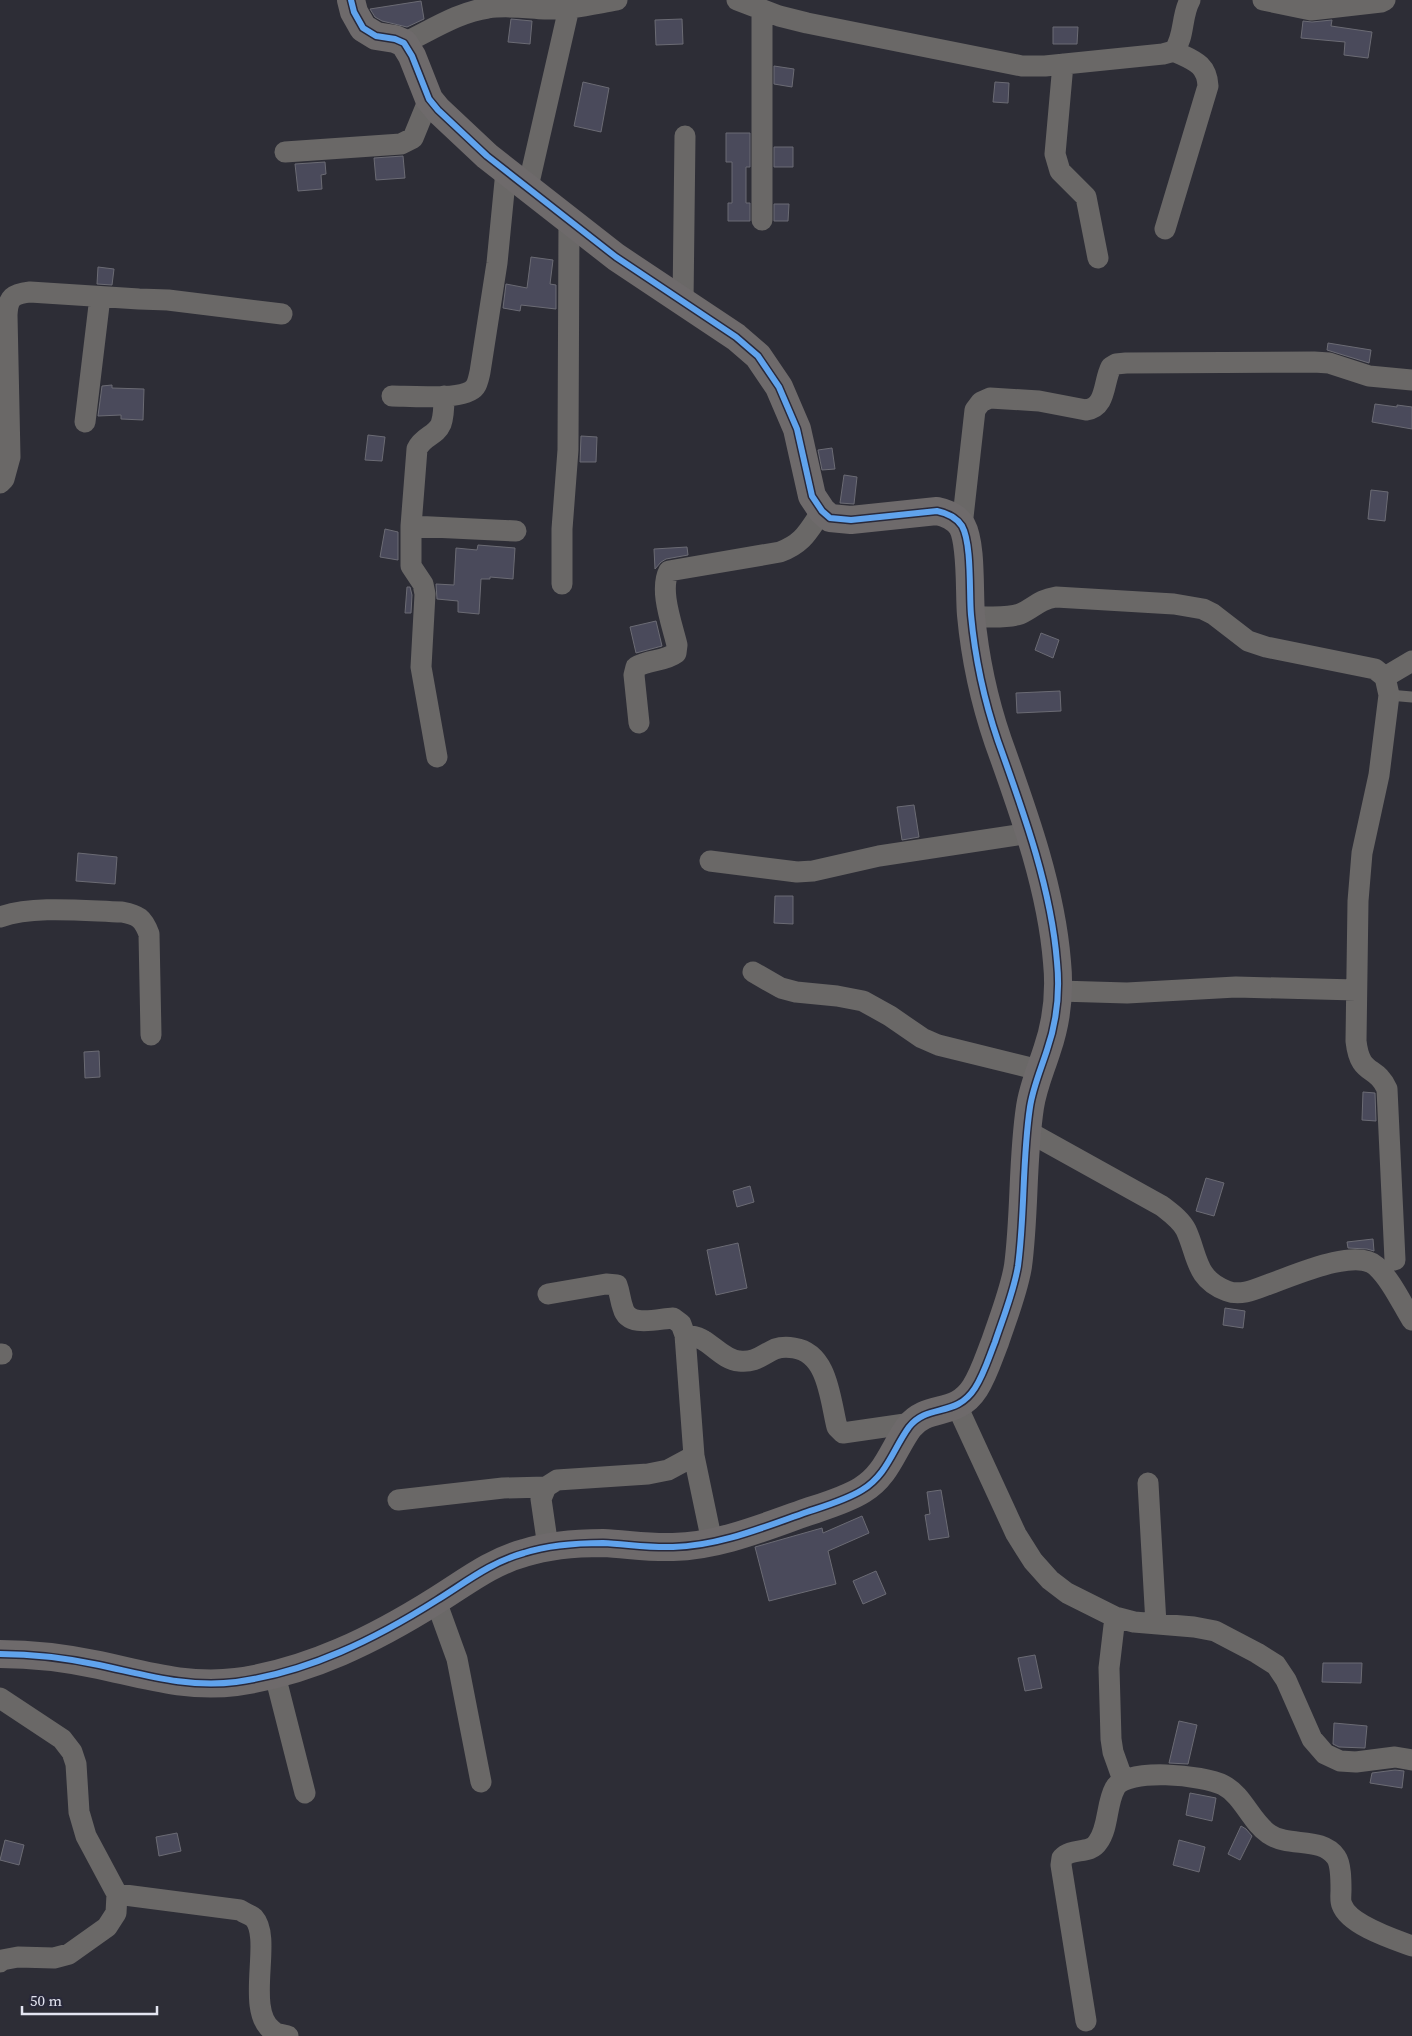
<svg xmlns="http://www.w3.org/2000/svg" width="1412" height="2036" font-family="'Source Serif 4',serif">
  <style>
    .building { fill: #4a4a5b; stroke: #6b6b74 }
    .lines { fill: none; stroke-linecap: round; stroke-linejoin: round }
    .lane { stroke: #6a6867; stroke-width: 11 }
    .street { stroke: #6a6867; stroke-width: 21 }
    .secondary { stroke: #6e6a6b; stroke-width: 28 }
    .cycleway-casing { stroke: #29293a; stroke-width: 9 }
    .cycleway { stroke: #60a3ed; stroke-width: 6 }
  </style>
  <rect width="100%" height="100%" fill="#2d2d36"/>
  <path class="building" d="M421 1 424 19 407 27 382 21 375 17 370 9Z
    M511 19 532 21 530 44 508 42Z
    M682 19 683 44 656 45 655 20Z
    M1332 20 1331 26 1372 32 1368 58 1344 55 1345 42 1301 38 1303 21 1312 22Z
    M1053 27H1078L1077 44H1053Z
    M774 66 794 69 792 87 774 84Z
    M583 82 609 88 601 132 574 126Z
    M995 82 1009 83 1008 103 993 102Z
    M726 133H750V167H746V203H750V221H728V203H732V162H726Z
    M774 147H793V167H774Z
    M403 156 405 178 376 180 374 158Z
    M325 162 326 174 321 175 322 189 298 191 295 164Z
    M774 204H789L788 221H774Z
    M531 257 553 260 550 284 556 285V309L521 305 520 311 503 308 506 284 527 288Z
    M98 267 114 269 112 285 97 284Z
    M1328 343 1371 350 1369 363 1327 350Z
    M112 385V388L144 389 143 420 121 419V415L98 416 102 386Z
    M1375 404 1397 407V405L1412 407V429L1372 422Z
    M368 435 385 437 382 461 365 460Z
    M581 436 597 437 596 462H580Z
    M832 448 835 469 822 470 818 450Z
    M844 475 857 477 854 504 840 503Z
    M1371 490 1388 492 1385 521 1368 519Z
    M385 529 398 532V560L380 557Z
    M478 545 515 548 513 579 490 577V579H481L479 614 458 612V601L437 599 436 584 454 585 456 548 477 550Z
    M687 547 688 555 666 559 661 562 655 569 654 549Z
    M407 587H410L412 595 411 613H405Z
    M656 621 662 646 636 653 630 627Z
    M1041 633 1059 640 1053 658 1035 650Z
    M1060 691 1061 711 1017 713 1016 693Z
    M914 805 919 837 902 840 897 807Z
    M78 853 117 857 115 884 76 881Z
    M775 896H793V924L774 923Z
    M99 1051 100 1077 85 1078 84 1052Z
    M1363 1092 1375 1093 1376 1121 1362 1120Z
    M1206 1178 1224 1183 1214 1216 1196 1211Z
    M750 1186 754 1202 737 1207 733 1191Z
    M1373 1239 1374 1251 1367 1249 1348 1248 1347 1242Z
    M738 1243 747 1288 716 1295 707 1250Z
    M1225 1308 1245 1311 1243 1328 1223 1325Z
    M941 1490 949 1537 929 1540 925 1515 930 1514 927 1492Z
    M862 1516 869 1533 828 1551 836 1584 769 1601 755 1547 822 1528 823 1533Z
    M876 1571 886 1594 863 1604 853 1581Z
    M1035 1655 1042 1688 1025 1691 1018 1658Z
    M1323 1663H1362L1361 1683 1322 1682Z
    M1179 1721 1197 1725 1188 1764 1169 1763Z
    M1334 1723 1367 1726 1365 1748 1339 1747 1333 1744Z
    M1395 1770 1404 1771 1402 1788 1370 1783 1372 1773Z
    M1190 1793 1216 1798 1212 1821 1186 1815Z
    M1241 1826 1246 1829 1252 1836 1240 1860 1228 1854Z
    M177 1833 181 1851 159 1856 156 1837Z
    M5 1840 24 1845 19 1865 0 1860Z
    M1179 1840 1205 1847 1199 1872 1173 1865Z"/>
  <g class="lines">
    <path class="lane" d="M1389 695 1412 697"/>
    <path class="street" d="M737 0 779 16 807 23 1022 66H1045L1163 54 1174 51C1185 36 1181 16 1190 0
      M1263 0 1311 10 1381 2 1385 0
      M762 10V220
      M404 43C430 31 458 12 488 8 507 5 526 8 545 9 569 10 593 4 617 0
      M1063 64 1055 154 1060 171 1086 197 1098 258
      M285 152 401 144 413 138 429 99
      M528 187 569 8
      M1165 229 1208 86C1207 63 1192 60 1174 51
      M683 303 685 136
      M392 396C409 396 465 401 475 387 478 383 479 376 480 372L497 263 506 171
      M85 422 100 297
      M0 483 4 479 10 457 7 315C8 297 13 294 30 292L139 299 168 300 282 314
      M411 526 516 531
      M962 526 975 410 981 402 990 398 1039 401 1086 410C1107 407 1103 382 1111 367L1116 364 1126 363 1314 362 1329 363 1369 376 1412 380
      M562 584V529L568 450 569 220
      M971 617C986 616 1006 619 1020 614 1034 608 1038 600 1056 597L1174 604 1203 609 1213 614 1248 641 1266 647 1375 669 1385 677 1389 695 1379 775 1362 853 1358 901 1356 1041C1360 1077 1376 1064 1387 1089L1395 1260
      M1385 677 1412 661
      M639 723 634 675 636 667C649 659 664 662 676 653L677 645C672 624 659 590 669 571L780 552C804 543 808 531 822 511
      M437 757 421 667 425 594 423 584 411 566V526L417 449C423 436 436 436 441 424 444 416 444 404 444 396
      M710 861 797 872 813 871 879 856 1030 833
      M0 917C34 905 85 911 122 912 138 915 143 918 149 934L151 1035
      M753 972 781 988 796 992 837 996 863 1001 890 1016 922 1038 938 1045 1039 1070
      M1059 991 1127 993 1236 987 1356 990
      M1027 1131 1162 1206C1171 1213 1181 1220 1186 1230 1198 1256 1195 1279 1227 1291 1240 1296 1254 1290 1267 1285 1291 1277 1355 1247 1376 1266 1391 1280 1401 1302 1412 1320
      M548 1294 606 1284 617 1285C620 1293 620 1300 623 1308 628 1328 657 1319 673 1318L681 1324 685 1335 694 1456 712 1542
      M685 1335C691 1336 698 1336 703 1340 715 1347 725 1360 739 1361 755 1363 762 1355 775 1349 781 1347 788 1347 794 1348 828 1353 830 1399 837 1427L843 1433 912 1423
      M0 1354H2
      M957 1406 1016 1534 1033 1561 1050 1580 1067 1593 1115 1617 1134 1622 1194 1627 1215 1631 1257 1653 1276 1665 1286 1680 1312 1739 1325 1754 1340 1761 1356 1762 1395 1757 1412 1760
      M1148 1483 1156 1624
      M398 1500 503 1488 546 1487
      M548 1547 541 1499 546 1487 557 1480 648 1474 668 1470 694 1456
      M436 1601 457 1659 481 1782
      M1115 1617 1109 1668 1111 1739 1113 1752 1123 1780
      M275 1675 305 1793
      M0 1698 62 1739 72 1752 76 1764 79 1812 86 1836 117 1894 116 1913 107 1927 69 1954 54 1958 18 1957 2 1960 0 1962
      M117 1894 240 1910C244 1913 251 1915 254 1918 273 1939 244 2011 273 2031 276 2034 283 2035 288 2036
      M1086 2021 1061 1865 1062 1858C1072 1847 1090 1855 1098 1842 1109 1827 1106 1804 1115 1788 1126 1767 1204 1775 1223 1785 1243 1795 1251 1822 1269 1834 1289 1848 1321 1836 1336 1857 1341 1864 1341 1881 1341 1890 1341 1895 1340 1901 1342 1905 1349 1925 1393 1939 1412 1946"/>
    <path class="secondary" d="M0 1654C33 1654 66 1658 99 1665 146 1675 187 1688 236 1682 309 1672 375 1639 437 1600 466 1582 491 1562 524 1553 549 1545 577 1543 603 1543 626 1544 649 1548 673 1547 719 1546 764 1527 807 1512 825 1506 846 1500 862 1490 887 1475 893 1449 909 1427 928 1403 956 1418 975 1388 984 1374 989 1357 995 1342 1003 1318 1014 1291 1018 1266 1025 1213 1022 1160 1030 1107 1033 1087 1041 1069 1047 1050 1057 1021 1060 992 1057 962 1051 887 1023 811 998 741 984 700 975 658 971 615 969 593 972 544 962 526 956 517 947 513 937 511L851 520 830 518 822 511 812 496 797 429 779 387 758 356 736 337 616 257 487 156 438 110 429 99 412 56 404 43 395 39 376 36 363 28 354 12 351 0"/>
    <defs>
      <path id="cycleway" d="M0 1654C33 1654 66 1658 99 1665 146 1675 187 1688 236 1682 309 1672 375 1639 437 1600 466 1582 491 1562 524 1553 549 1545 577 1543 603 1543 626 1544 649 1548 673 1547 719 1546 764 1527 807 1512 825 1506 846 1500 862 1490 887 1475 893 1449 909 1427 928 1403 956 1418 975 1388 984 1374 989 1357 995 1342 1003 1318 1014 1291 1018 1266 1025 1213 1022 1160 1030 1107 1033 1087 1041 1069 1047 1050 1057 1021 1060 992 1057 962 1051 887 1023 811 998 741 984 700 975 658 971 615 969 593 972 544 962 526 956 517 947 513 937 511L851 520 830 518 822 511 812 496 797 429 779 387 758 356 736 337 616 257 487 156 438 110 429 99 412 56 404 43 395 39 376 36 363 28 354 12 351 0"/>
    </defs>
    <use href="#cycleway" class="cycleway-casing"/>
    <use href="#cycleway" class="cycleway"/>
  </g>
  <path d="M22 2006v8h135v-8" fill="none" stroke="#e4e5f1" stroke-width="2.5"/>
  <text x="30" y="2006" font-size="15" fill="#e4e5f1" stroke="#29293a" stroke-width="4" paint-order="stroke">50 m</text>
</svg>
